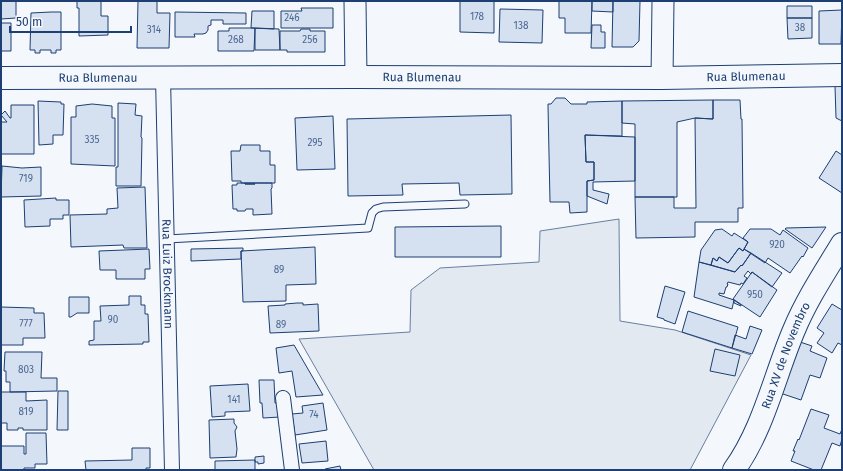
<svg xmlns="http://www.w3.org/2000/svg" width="843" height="471" font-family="'Fira Sans',sans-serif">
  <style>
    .green { fill: #e3e9f0; stroke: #687fa3 }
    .building { fill: #d5e0f0; stroke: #1d3f73 }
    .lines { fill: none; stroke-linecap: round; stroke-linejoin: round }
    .lane-casing { stroke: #1d3f73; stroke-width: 9 }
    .street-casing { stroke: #1d3f73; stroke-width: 16 }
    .secondary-casing { stroke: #1d3f73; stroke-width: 23 }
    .primary-casing { stroke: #1d3f73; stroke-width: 24 }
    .lane { stroke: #f4f7fb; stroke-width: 7 }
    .street { stroke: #f4f7fb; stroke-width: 14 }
    .secondary { stroke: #f4f7fb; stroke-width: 21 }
    .primary { stroke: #f4f7fb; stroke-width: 22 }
    .labels { text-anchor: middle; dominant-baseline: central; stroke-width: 3; stroke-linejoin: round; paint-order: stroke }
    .number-label { font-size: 10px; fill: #4b6792 }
    .street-label { font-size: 12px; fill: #1d3f73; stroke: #f4f7fb }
  </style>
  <rect width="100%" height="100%" fill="#f4f7fb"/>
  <path class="green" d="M619 219 620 321 675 330 751 355 690 470H374L299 339 410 332 411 290 440 268 539 262 540 231Z"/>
  <path class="building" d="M1 1H16V18L1 19Z
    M77 1H101V16H108V35L79 36V8H77Z
    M138 1H157V13H170L169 48H137Z
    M460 1H494V33L460 32Z
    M559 1H592L591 33H565V18H559Z
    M592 1H613V12L592 11Z
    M613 1H640L639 41 633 47H612Z
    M787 6H812V18H787Z
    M301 8H333V28H281V11H302Z
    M500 9 543 10 542 43 499 42Z
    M842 10 841 44H819V11Z
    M252 11H274V29L251 28Z
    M51 12H61V50H56V53H51V50H40V53H35V50H30L31 13Z
    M175 12 246 13V24H223V20H211V25L208 26V30L206 33 203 34H194L195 37H175Z
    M787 18H812V38L788 39Z
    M1 23H11V51H1Z
    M592 25H601V32H605V48H591Z
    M229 28H255L254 51H218V31H229Z
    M255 28 279 29 280 50H255Z
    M301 29H310V31H325V52H287V50H280V31H300Z
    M841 83H842V121L836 118 835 86H841Z
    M556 98H565L571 104H587V102L622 101V136L585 135 586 162H594V180L587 181V212L570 213 569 202H550L548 106V104H551Z
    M713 100V119L695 118 677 122V197H635V124L622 123V101Z
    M713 100H740L741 119H742L743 208H738V222H695V237L636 238 635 197H674V208H696L695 118 713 119Z
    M38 101 61 102V104H64L63 135H53V144L39 145Z
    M118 103 136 104 135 115 142 116 141 137 142 138 141 186H116V167H118Z
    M92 104 112 106V118H115V166L71 164V117H76V106Z
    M11 105H34V154H1V122H7L1 115 5 111 10 118H11Z
    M511 115 512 194 460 195 459 183 402 184 403 195 348 196 347 119Z
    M333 116 335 169 297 170 295 118Z
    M585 135 635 137V181L593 182V190L609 194 607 204 587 196V181L594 180V162H586Z
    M241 145H260V151H270V165H275V183H241V181H232L231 151H240Z
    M836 151 842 155V193L819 178Z
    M2 166 22 168 41 167V196L1 197Z
    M237 183H245V184H255L254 183H272V188L271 189 272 214 253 215V209H246L245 211H237V209H233L232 185H237Z
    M245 183H254L255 184H245Z
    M145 187 147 248H124L123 245 71 247 70 215 107 214V209L118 208 117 188Z
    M56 198V200H69V215H63V219H50V226L25 227 24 200Z
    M501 226V257H395V227Z
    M826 227 812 248 785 229 786 228Z
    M722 229 732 236 734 233 748 242 743 251 739 248 728 263 719 257 717 261 713 258 711 265 699 262 701 250 715 230Z
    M750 229H771L780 235 783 230 808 248 803 257 802 256 790 273 768 258 765 263 744 249 748 242 743 238Z
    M315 247 316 284 286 285V301L243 302 241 251Z
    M243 248V251H241V259L191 261V249Z
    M739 248 743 251 744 249 751 253 742 266 741 265 735 272 711 265 713 258 717 261 719 257 728 263Z
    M149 249 150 269H145V279H116V270H100L99 251Z
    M751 253 782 273 772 287 752 272 751 274 748 271 744 276 747 278 743 284 741 283 740 285 728 282 727 284H728L727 287H726L724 294 719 293V295L734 300 732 309 694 297 699 262 735 272 741 265 742 266Z
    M752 272 777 290 760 317 733 299Z
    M665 286 685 292 675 324 664 320V319L657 317Z
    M129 296H141V305H145V314H148L149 342H143V344L89 345V341L94 340V321H101L100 306 129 305Z
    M69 297H89V313H77L71 317H69Z
    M734 300 741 305V306L734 303Z
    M297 303H303V305L318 304 319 331 270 333 268 306 285 305V304Z
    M832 304 842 310V345L838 343 832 353 817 343 824 333 817 328Z
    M1 307 34 308V313H44L45 338H23V345H1Z
    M688 311 738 327 732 348 682 332Z
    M750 326 762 330 752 354 732 348 735 335 746 339Z
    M797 341 812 346 810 351 827 358 820 378 810 375 801 400 780 393Z
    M294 345 323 395 296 397 292 371 279 373 276 348Z
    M715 349 740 355 735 376 710 371Z
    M5 352H42L41 378H57V391L10 392V382H6V371H4Z
    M259 380H274L275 403H279L280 417 263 418 262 403H260Z
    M248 384 250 411 225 412V416L212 417 210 386Z
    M58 391H68V430H57Z
    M1 392H26V401L47 400V430H23V428H18V430H7V423H1Z
    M323 403 327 430 295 435 292 414 303 413 302 406Z
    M811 409 829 415 824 428 840 434 842 429V439L840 446 832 443 821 470H814L791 461 795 451H793L798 439 799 440Z
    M234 419V423L237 427 235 431 237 449 236 457 210 458 209 420Z
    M26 433H46L47 464H35V468H24V470H1V446H24V454H26Z
    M326 441 328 461 302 463 299 444Z
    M132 448H150V468H146V470H86L85 461 132 460Z
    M264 456V463L258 464V462H255V457Z
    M255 460V470H215V461Z
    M340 466 341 470H325V469Z"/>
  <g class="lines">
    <defs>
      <path id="lane" d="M167 239 368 228 372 213 376 209 383 207 465 204"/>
      <g id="street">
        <path id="s1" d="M163 78 172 470"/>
        <path d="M283 398 292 470"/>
      </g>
      <path id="secondary" d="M355 1 356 77
        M662 78 663 1"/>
      <g id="primary">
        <path id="s2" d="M1 78 356 77 662 78 781 76 842 75"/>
        <path id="s3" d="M734 470C764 428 774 377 794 330 807 299 825 272 842 244"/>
      </g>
    </defs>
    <use href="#lane" class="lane-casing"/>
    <use href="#street" class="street-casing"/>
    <use href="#secondary" class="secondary-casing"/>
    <use href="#primary" class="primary-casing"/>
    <use href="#lane" class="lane"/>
    <use href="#street" class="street"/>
    <use href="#secondary" class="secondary"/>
    <use href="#primary" class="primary"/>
  </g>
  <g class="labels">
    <g class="number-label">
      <text x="477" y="17">178</text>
      <text x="292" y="18">246</text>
      <text x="521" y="26">138</text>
      <text x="800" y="28">38</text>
      <text x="154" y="30">314</text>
      <text x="236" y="40">268</text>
      <text x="310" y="40">256</text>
      <text x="92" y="140">335</text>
      <text x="315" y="143">295</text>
      <text x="26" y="179">719</text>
      <text x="777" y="245">920</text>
      <text x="279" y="270">89</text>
      <text x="755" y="295">950</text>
      <text x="113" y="320">90</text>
      <text x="26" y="324">777</text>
      <text x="281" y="325">89</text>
      <text x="26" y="370">803</text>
      <text x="234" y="400">141</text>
      <text x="26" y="412">819</text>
      <text x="314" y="415">74</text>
    </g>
    <g class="street-label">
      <text stroke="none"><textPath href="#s2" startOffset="745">Rua Blumenau</textPath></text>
      <text stroke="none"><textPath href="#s2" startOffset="421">Rua Blumenau</textPath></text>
      <text stroke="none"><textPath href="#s2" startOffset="97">Rua Blumenau</textPath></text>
      <text stroke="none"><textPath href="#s1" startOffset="196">Rua Luiz Brockmann</textPath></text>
      <text stroke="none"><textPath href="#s3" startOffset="126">Rua XV de Novembro</textPath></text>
    </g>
  </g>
  <rect width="843" height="471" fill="none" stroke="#1d3f73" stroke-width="4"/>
  <path d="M10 26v6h121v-6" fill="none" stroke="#1d3f73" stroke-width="2"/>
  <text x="16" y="26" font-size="12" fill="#1d3f73" stroke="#f4f7fb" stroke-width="3" paint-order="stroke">50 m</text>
</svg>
